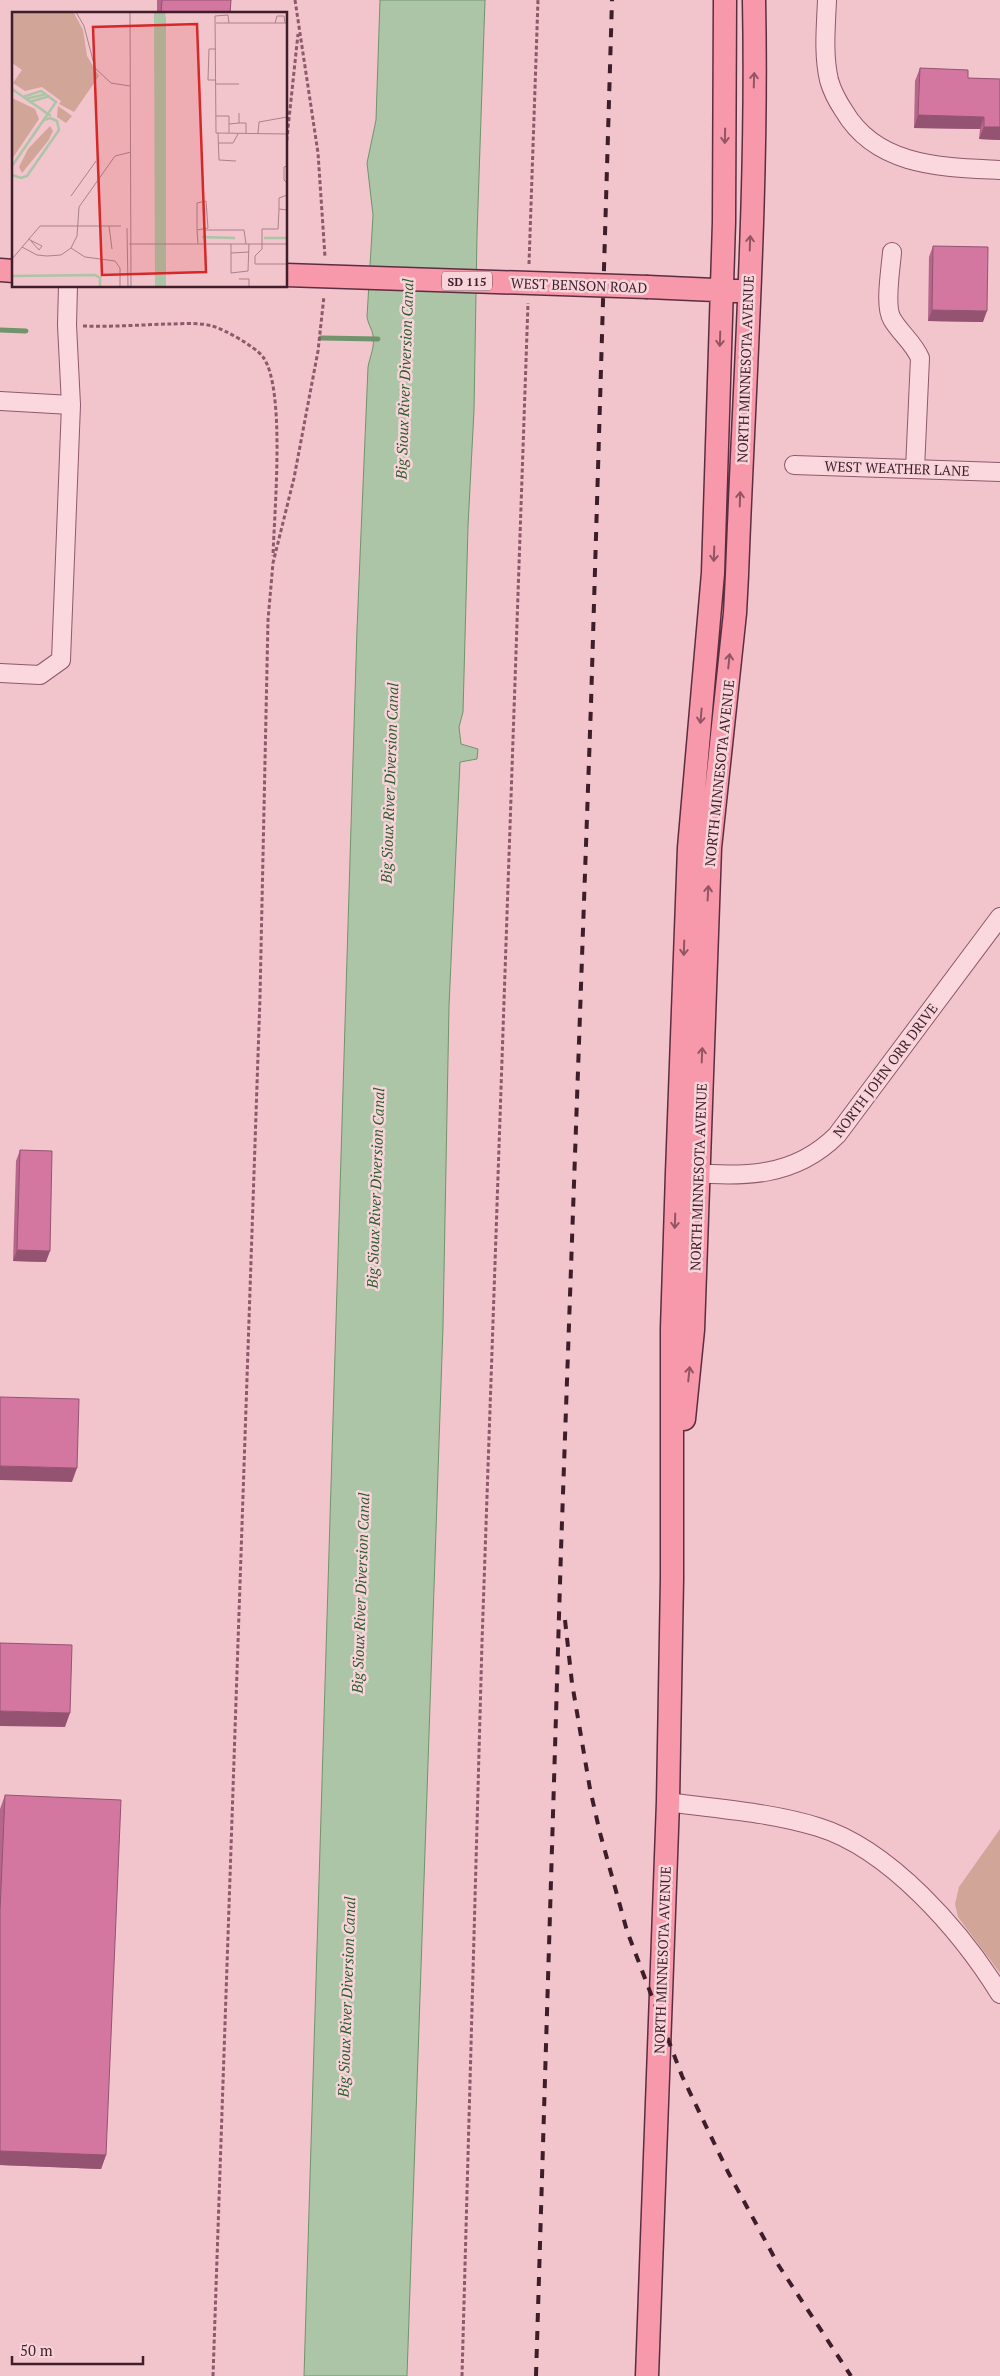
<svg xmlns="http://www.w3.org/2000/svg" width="1000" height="2376" font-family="'PT Serif',serif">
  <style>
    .green { fill: #d1a597 }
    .water { fill: #abc5a6; stroke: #71946c }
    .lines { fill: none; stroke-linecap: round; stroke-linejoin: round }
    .stream { stroke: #71946c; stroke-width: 5 }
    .minor-casing { stroke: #8e596b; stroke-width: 20 }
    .major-casing { stroke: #5c2d40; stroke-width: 25 }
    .path { stroke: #8e596b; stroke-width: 3; stroke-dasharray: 4 2.5; stroke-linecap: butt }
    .minor { stroke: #fbd8de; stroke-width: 18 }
    .major { stroke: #f799ab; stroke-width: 22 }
    .rail { stroke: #3d1e2a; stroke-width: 4; stroke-dasharray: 9 9; stroke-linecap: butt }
    .major-bridge-casing { stroke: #5c2d40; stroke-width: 25; stroke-linecap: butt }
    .major-bridge { stroke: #f799ab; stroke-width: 22 }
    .wall { fill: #b5668a }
    .shaded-wall { fill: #945371 }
    .building { fill: #d377a1; stroke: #945371 }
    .oneway { stroke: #915564 }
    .labels { text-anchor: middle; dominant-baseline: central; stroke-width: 5; stroke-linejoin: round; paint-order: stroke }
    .shield { fill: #f8d4da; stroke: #75555f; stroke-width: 1 }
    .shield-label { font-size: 12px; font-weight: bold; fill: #3d1e2a }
    .street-label { font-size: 14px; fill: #3d1e2a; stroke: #f8d4da }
    .water-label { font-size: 15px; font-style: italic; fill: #2c5e2f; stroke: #f8d4da }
    .inset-river { fill: none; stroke: #abc5a6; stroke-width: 2.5 }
    .inset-road { fill: none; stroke: #aa828b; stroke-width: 1 }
    .view { fill: #d62828; fill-opacity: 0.15; stroke: #d62828; stroke-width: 2.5 }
    .inset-edge { fill: none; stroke: #3d1e2a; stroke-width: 2.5 }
  </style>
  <rect width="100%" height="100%" fill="#f2c4cc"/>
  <path class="green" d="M1000 1829V1973L958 1917 955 1904 959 1887Z"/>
  <path class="water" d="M380 0H485L477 235 474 410 468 526 463 712 459 727 461 744 478 749 477 759 460 762 449 1006 443 1326 407 2376H304L357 629 368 367C370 356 375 347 373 335 372 329 368 324 367 317L373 215 367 163 376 120Z"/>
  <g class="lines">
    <path class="stream" d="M0 330 26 331
      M321 338 378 339"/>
    <defs>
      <path id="minor" d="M827 0C826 26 823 54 829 80 832 91 838 102 844 111 877 167 942 167 1000 170
        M892 252C891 268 884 306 892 319 900 333 913 342 920 358L915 469
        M0 401 71 405
        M794 465 1000 472
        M0 673 40 675 61 660 71 405 67 325 68 286
        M686 1173C743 1176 793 1179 837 1135L1000 917
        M668 1802C717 1809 770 1812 818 1827 890 1849 961 1931 1000 1994"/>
      <path id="major" d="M0 270 14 271
        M648 287 737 291
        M684 1419 693 1330 710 848 735 613 737 575C744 384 758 192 754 0
        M647 2376 668 1802 672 1579V1329L677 1173 689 848 713 573 724 222 725 0"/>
    </defs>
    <use href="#minor" class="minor-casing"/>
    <use href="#major" class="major-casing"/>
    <path class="path" d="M295 0 318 153 325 257
      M286 147 298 34
      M529 264 538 0
      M83 326C111 327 139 325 167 324 181 324 198 322 212 326 224 329 256 347 263 357 286 388 274 515 273 556
      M213 2376 260 997 268 620 273 563 294 478 318 351 324 296
      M462 2376 482 1642 528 303"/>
    <use href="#minor" class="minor"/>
    <use href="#major" class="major"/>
    <path class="rail" d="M565 1620 572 1683 590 1789 600 1833 627 1931 682 2076 728 2172 779 2266 851 2376
      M536 2376 561 1550 591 704 612 0"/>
    <defs>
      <path id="major-bridge" d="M286 275 648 287"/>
    </defs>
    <use href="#major-bridge" class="major-bridge-casing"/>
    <use href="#major-bridge" class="major-bridge"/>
  </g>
  <path class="wall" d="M157 0H231L230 14H157Z
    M920 68 968 78 1000 79V140L979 139 980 129 914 128 915 81Z
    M933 246 983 322 928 321 929 257Z
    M20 1150 46 1262 13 1261 16 1161Z
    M5 1795 106 2155 101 2169 0 2165V1809Z"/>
  <path class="shaded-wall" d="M918 115 984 117 980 129 914 128Z
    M984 127H1000V140L979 139Z
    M932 310 987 311 983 322 928 321Z
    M17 1250 50 1251 46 1262 13 1261Z
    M0 1466 77 1468 72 1482 0 1480Z
    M0 1711 70 1713 65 1727 0 1726Z
    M0 2151 106 2155 101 2169 0 2165Z"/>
  <path class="building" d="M162 0H231L230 14H161Z
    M920 68 968 70V78L1000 79V127H984V117L918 115Z
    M933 246 988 247 987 311 932 310Z
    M20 1150 52 1151 50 1251 17 1250Z
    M0 1397 79 1399 77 1468 0 1466Z
    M0 1643 72 1645 70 1713 0 1711Z
    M5 1795 121 1800 106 2155 0 2151V1911Z"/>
  <defs><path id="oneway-shaft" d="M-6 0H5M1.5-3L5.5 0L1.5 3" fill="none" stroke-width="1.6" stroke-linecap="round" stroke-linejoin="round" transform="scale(1.25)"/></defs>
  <g class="oneway">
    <use href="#oneway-shaft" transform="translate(754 80) rotate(-88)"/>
    <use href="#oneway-shaft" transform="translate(725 136) rotate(91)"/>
    <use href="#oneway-shaft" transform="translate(750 243) rotate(-88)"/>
    <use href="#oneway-shaft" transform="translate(720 339) rotate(92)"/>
    <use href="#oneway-shaft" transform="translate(740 499) rotate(-88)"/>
    <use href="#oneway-shaft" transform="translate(714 554) rotate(92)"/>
    <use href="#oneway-shaft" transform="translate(729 661) rotate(-84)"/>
    <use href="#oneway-shaft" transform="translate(701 716) rotate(95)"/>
    <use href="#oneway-shaft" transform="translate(708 893) rotate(-87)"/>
    <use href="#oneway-shaft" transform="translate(684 948) rotate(92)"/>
    <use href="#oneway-shaft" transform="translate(702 1055) rotate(-88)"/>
    <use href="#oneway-shaft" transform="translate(675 1221) rotate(92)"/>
    <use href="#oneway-shaft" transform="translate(689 1374) rotate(-84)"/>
  </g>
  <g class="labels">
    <rect class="shield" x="442" y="271.5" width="50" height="19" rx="4"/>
    <g class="shield-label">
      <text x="467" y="281">SD 115</text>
    </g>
    <g class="street-label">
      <text transform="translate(579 285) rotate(2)">WEST BENSON ROAD</text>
      <text transform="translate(745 369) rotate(-88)">NORTH MINNESOTA AVENUE</text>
      <text transform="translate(897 468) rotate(2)">WEST WEATHER LANE</text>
      <text transform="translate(719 773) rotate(-84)">NORTH MINNESOTA AVENUE</text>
      <text transform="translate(885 1070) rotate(-53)">NORTH JOHN ORR DRIVE</text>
      <text transform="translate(698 1177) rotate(-88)">NORTH MINNESOTA AVENUE</text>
      <text transform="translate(662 1960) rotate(-88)">NORTH MINNESOTA AVENUE</text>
    </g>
    <g class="water-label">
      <text transform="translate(404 379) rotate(-88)">Big Sioux River Diversion Canal</text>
      <text transform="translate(389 783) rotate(-88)">Big Sioux River Diversion Canal</text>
      <text transform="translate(375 1188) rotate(-88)">Big Sioux River Diversion Canal</text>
      <text transform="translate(360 1593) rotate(-88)">Big Sioux River Diversion Canal</text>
      <text transform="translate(346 1997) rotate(-88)">Big Sioux River Diversion Canal</text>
    </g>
  </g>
  <g transform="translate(12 12)">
    <rect width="275" height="275" fill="#f2c4cc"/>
    <path d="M0 0 62 1 71 18 75 44 87 64 62 100 47 92 49 89 30 75 13 79 1 71 10 58 0 51ZM0 86 23 97 27 107 0 147ZM46 94 60 104 54 111 45 105ZM38 114 41 119 36 129 10 161 7 155 16 137Z" fill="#d1a597"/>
    <path d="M142 0H153L154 7V275H143Z" fill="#abc5a6"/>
    <path class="inset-river" d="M0 77 39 104M14 87 34 82M17 90 38 84M0 154 44 90 29 79 11 85M0 163 9 166 15 164 47 118 45 109 38 106 32 108M190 225 223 226M252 226H274M0 264 83 263 88 266V275"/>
    <path class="inset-road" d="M64 0 72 14 83 56 99 71 118 74M118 0 119 275M204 11H275M263 11 265 4H272L273 11M204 37H197L196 68H204M204 72H227M204 104H217V121M227 111H234V121M217 112 227 111V101M204 121 203 4 216 3 217 11M204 121 275 122M206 121 207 148 224 149M246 121 247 110 275 105M206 131H221L226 122M275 154 272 155V168L275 171M275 183 267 186V197L275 198M59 184 84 149M267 197 266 217H250V237L243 244V252H275M97 214 100 237M115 216 116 275M185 218 196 216 194 189 185 191V218L186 232M194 218H232L234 232M16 227 30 234 27 238 19 229M117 232H275M219 232V261L236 259 237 232M10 235 25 243 35 244 49 243 59 236 65 224 67 195 103 144 119 140M59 236 73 245 103 249 108 256V275M219 241 237 240M0 247 28 214H109M227 267H237V275"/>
    <path class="view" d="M185 12 194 260 90 263 81 15Z"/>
    <rect width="275" height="275" class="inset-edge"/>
  </g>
  <path d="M12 2356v8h131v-8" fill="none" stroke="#3d1e2a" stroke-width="2.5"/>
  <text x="20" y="2356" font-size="15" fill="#3d1e2a" stroke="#f8d4da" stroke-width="4" paint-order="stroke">50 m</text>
</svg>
